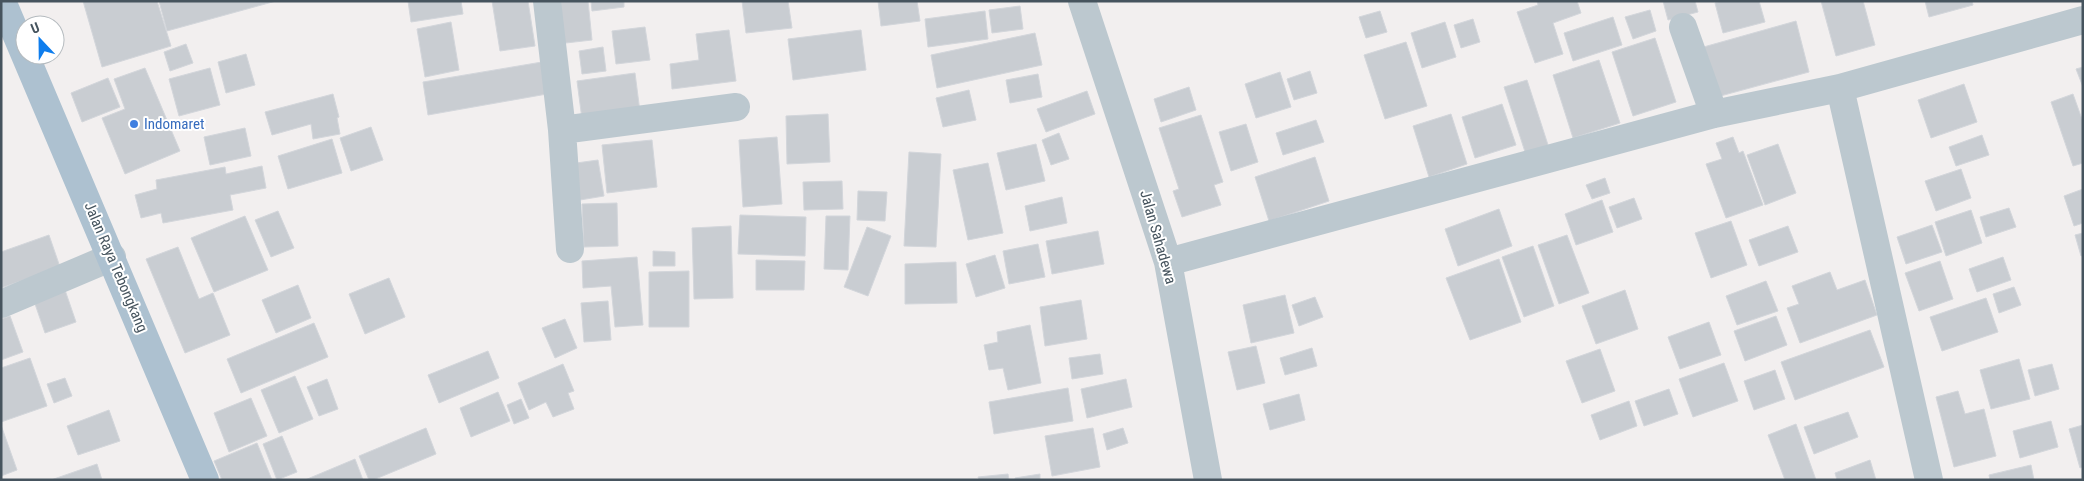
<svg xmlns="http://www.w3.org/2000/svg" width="2084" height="481" font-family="'Roboto Condensed',sans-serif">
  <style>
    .building { fill: #c9cdd2; stroke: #d3d6db }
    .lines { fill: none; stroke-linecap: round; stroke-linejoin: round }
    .minor { stroke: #bcc8cf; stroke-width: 28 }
    .major { stroke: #adc1d0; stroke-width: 28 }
    .shop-dot { fill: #3f7fe0; stroke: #fff; stroke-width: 2 }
    .labels { text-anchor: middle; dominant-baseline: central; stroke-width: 4; stroke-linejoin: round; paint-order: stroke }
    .shop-label { font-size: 15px; fill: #366cbe; stroke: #fff; text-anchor: start }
    .street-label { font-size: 15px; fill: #46545e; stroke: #fff }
  </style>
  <rect width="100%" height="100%" fill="#f2efef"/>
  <path class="building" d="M83 1H157L171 46 102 67Z
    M159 1H276L167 31Z
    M408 1H461L463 14 411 22Z
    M492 1H528L535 46 500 51Z
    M551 1H588L592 40 557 44Z
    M591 1H624V7L592 11Z
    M742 1H788L792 28 746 33Z
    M878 1H917L920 21 881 26Z
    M1537 1H1577L1581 13 1553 23 1563 54 1535 63 1517 12 1538 5Z
    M1663 1H1695L1698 12 1668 20Z
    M1721 1H1759L1765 22 1723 33 1715 3Z
    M1821 1H1863L1875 45 1836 56Z
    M1925 1H1972L1973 5 1929 17Z
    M1020 6 1023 29 992 33 989 10Z
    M1650 10 1656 31 1633 39 1625 17Z
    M985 11 988 39 928 47 925 19Z
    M1380 11 1387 32 1366 38 1359 17Z
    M1613 17 1622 45 1573 61 1564 33Z
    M1473 19 1480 42 1461 48 1454 25Z
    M1796 21 1809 72 1713 98 1700 48Z
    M451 22 459 70 425 77 417 29Z
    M1445 22 1456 57 1422 68 1411 33Z
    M645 27 650 60 616 64 612 31Z
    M729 30 736 81 672 89 670 64 699 60 696 34Z
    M861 30 866 70 793 80 788 39Z
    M1035 33 1042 65 937 88 931 55Z
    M1655 38 1676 102 1633 116 1612 52Z
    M1406 42 1427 106 1385 119 1364 55Z
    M186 44 193 63 170 71 164 52Z
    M603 47 606 71 582 74 579 51Z
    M246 54 255 85 226 93 218 62Z
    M1599 60 1620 123 1573 138 1553 75Z
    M542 62 547 94 428 115 423 82Z
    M2083 67V87L2076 69Z
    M145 68 180 151 125 174 102 118 125 109 114 79Z
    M210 68 220 105 179 116 169 79Z
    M1310 71 1317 93 1294 100 1287 79Z
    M1280 72 1291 107 1256 118 1245 84Z
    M635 73 640 112 582 119 577 81Z
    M1038 74 1042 97 1010 103 1006 80Z
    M108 78 120 107 82 122 71 93Z
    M1527 80 1549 148 1526 155 1504 87Z
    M1964 84 1977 122 1931 138 1918 100Z
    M1189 87 1196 110 1161 122 1154 99Z
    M969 90 976 120 943 127 936 98Z
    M1087 91 1095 114 1046 132 1037 109Z
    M333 94 339 117 337 118 340 134 313 139 311 124 272 135 265 112Z
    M2073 94 2083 122V163L2073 166 2051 102Z
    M1502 104 1516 145 1475 158 1462 117Z
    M828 114 830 162 787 164 786 116Z
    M1451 114 1467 164 1429 177 1413 126Z
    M1201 115 1223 182 1214 185 1221 205 1182 217 1173 191 1179 189 1159 128Z
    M1316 120 1324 142 1283 155 1276 133Z
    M1246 124 1258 162 1231 171 1219 132Z
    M371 127 383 160 351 171 340 138Z
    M245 128 251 156 210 165 204 137Z
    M1059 133 1069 159 1051 165 1042 140Z
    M1982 135 1989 155 1956 166 1949 147Z
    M777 137 782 204 743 207 739 140Z
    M1733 137 1739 153 1743 151 1763 205 1726 218 1706 164 1722 159 1716 143Z
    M332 139 342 173 288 189 278 156Z
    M652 140 657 187 607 193 602 145Z
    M1036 144 1045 181 1006 190 997 153Z
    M1778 144 1796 193 1765 205 1747 155Z
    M909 152 941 154 936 247 904 246Z
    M1315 157 1329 201 1269 221 1255 177Z
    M598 160 604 196 574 201 569 164Z
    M988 163 1003 233 968 240 953 170Z
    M262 166 266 188 230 195 233 210 163 223 161 213 141 218 135 195 157 189 156 180 225 167 226 174Z
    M1961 169 1971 198 1936 211 1925 181Z
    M1605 178 1610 193 1592 199 1586 185Z
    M842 181 843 209 804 210 803 182Z
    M2083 189V223L2074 226 2064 196Z
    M858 191 887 192 885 221 857 220Z
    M1062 197 1067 223 1030 231 1025 206Z
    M1634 198 1642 219 1617 228 1609 207Z
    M1602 200 1613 232 1576 245 1565 214Z
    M617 203 618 246 584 247 582 204Z
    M2009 208 2016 227 1986 237 1980 217Z
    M1499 209 1512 246 1458 266 1445 229Z
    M1971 210 1982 243 1946 256 1935 222Z
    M278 211 294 248 271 257 255 220Z
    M740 215 806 217 805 256 738 254Z
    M245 216 268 270 214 292 191 238Z
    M826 216H850L848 270 824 269Z
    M1731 221 1747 265 1711 278 1695 233Z
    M1932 225 1942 252 1906 264 1897 237Z
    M731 226 733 298 694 299 692 228Z
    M1788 226 1798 252 1759 266 1749 240Z
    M867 227 891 236 868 296 844 287Z
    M1098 231 1104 264 1052 274 1046 241Z
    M2083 233V255L2081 256 2075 235Z
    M49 235 60 267 1 288V252Z
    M1567 235 1589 293 1559 304 1538 245Z
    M1038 244 1045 277 1009 284 1003 251Z
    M1533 246 1554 306 1524 317 1502 257Z
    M178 247 199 299 213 293 230 335 185 353 146 259Z
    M653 251 675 252V266H653Z
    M995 255 1005 288 976 297 966 264Z
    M637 257 643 325 615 327 611 286 583 288 582 261Z
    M2003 257 2011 280 1977 292 1969 269Z
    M1499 259 1521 322 1470 340 1446 278Z
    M756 260 805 261 804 290H756Z
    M1940 261 1953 299 1919 311 1905 273Z
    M956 262 957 303 905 304V264Z
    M689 271V327H649V272Z
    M1830 272 1837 290 1865 280 1877 315 1800 343 1787 308 1799 304 1792 286Z
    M389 278 405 317 365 334 349 294Z
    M1766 281 1778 311 1737 325 1726 296Z
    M298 285 311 318 276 333 262 300Z
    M2014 287 2021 305 1999 313 1993 294Z
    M65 290 76 322 45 333 34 301Z
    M1625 290 1638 329 1596 344 1582 306Z
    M1285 295 1294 333 1251 343 1243 305Z
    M1315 297 1323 317 1299 326 1292 305Z
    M1986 298 1998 332 1942 351 1930 317Z
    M1081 300 1087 339 1045 346 1040 307Z
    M608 301 611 340 584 342 581 303Z
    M10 316 23 352 1 360V319Z
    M1776 316 1787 345 1745 361 1734 331Z
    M565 319 577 348 555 358 542 328Z
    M1709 322 1721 355 1680 369 1668 337Z
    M314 323 328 357 241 393 227 359Z
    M1030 325 1041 383 1008 390 1003 368 989 370 984 345 998 342 997 332Z
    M1870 330 1884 367 1795 400 1781 362Z
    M1256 346 1265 383 1237 390 1228 352Z
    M1312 348 1317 366 1285 375 1280 358Z
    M1600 349 1615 391 1582 403 1566 361Z
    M488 351 499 378 439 403 428 375Z
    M1100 354 1103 374 1072 379 1069 358Z
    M30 358 47 406 1 422V368Z
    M2019 359 2030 399 1991 409 1980 370Z
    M1724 363 1738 401 1693 417 1679 379Z
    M563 364 574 391 568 393 574 409 553 417 546 402 529 410 518 383Z
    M2052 364 2059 389 2035 396 2028 370Z
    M1775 370 1785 399 1754 410 1744 381Z
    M295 376 313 419 279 433 261 390Z
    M65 378 72 396 54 403 47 384Z
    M327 379 338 409 319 416 307 387Z
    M1126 379 1132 407 1087 418 1081 389Z
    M1068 388 1073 421 994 434 989 402Z
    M1669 389 1678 414 1644 426 1635 401Z
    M1958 391 1965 414 1984 409 1996 456 1954 467 1936 397Z
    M498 392 510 421 471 437 460 408Z
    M1299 394 1305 420 1270 430 1263 404Z
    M251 398 267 436 229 452 214 413Z
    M521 399 529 418 514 424 507 405Z
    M1629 401 1637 426 1600 440 1591 415Z
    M109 410 120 441 78 455 67 426Z
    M1848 412 1858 437 1814 454 1804 427Z
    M2051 421 2058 447 2020 458 2013 431Z
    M1796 424 1816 480H1785L1768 435Z
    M1 425 17 470 1 476Z
    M2083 425V467L2080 468 2069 429Z
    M426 428 436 454 373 480H369L359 456Z
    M1093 428 1100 467 1052 476 1045 436Z
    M1123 428 1128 443 1107 450 1103 434Z
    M282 436 297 472 277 480 263 444Z
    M257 443 272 480H222L214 461Z
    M355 459 363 480H305Z
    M1870 460 1876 480H1837L1835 473Z
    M97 464 102 480H51Z
    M2031 465 2034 480H1990L1989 475Z
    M1008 474 1009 480H979L978 477Z
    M1040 474V480H1015V478Z"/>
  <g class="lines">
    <path class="minor" d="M547 1 562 130 570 249
      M1082 1 1168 262 1208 480
      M1683 27 1714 114
      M1840 88 1929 480
      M562 130 736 107
      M1168 262 1714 114 1840 88 2083 20
      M1 304 112 257"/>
    <path class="major" d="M2 1 25 55
      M25 55 205 480"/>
  </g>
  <circle class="shop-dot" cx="134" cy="124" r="5"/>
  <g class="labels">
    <g class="shop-label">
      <text x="144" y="124">Indomaret</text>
    </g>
    <g class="street-label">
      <text transform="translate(1158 237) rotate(74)">Jalan Sahadewa</text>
      <text transform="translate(116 267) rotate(67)">Jalan Raya Tebongkang</text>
    </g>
  </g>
  <rect width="2084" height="481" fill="none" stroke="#46545e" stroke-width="5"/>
  <g transform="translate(40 40) rotate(338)"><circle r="24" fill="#ffffff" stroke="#b5bbbf"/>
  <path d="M0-4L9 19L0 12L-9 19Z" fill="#0e7ded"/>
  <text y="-8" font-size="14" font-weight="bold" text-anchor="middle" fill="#46545e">U</text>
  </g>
</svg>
